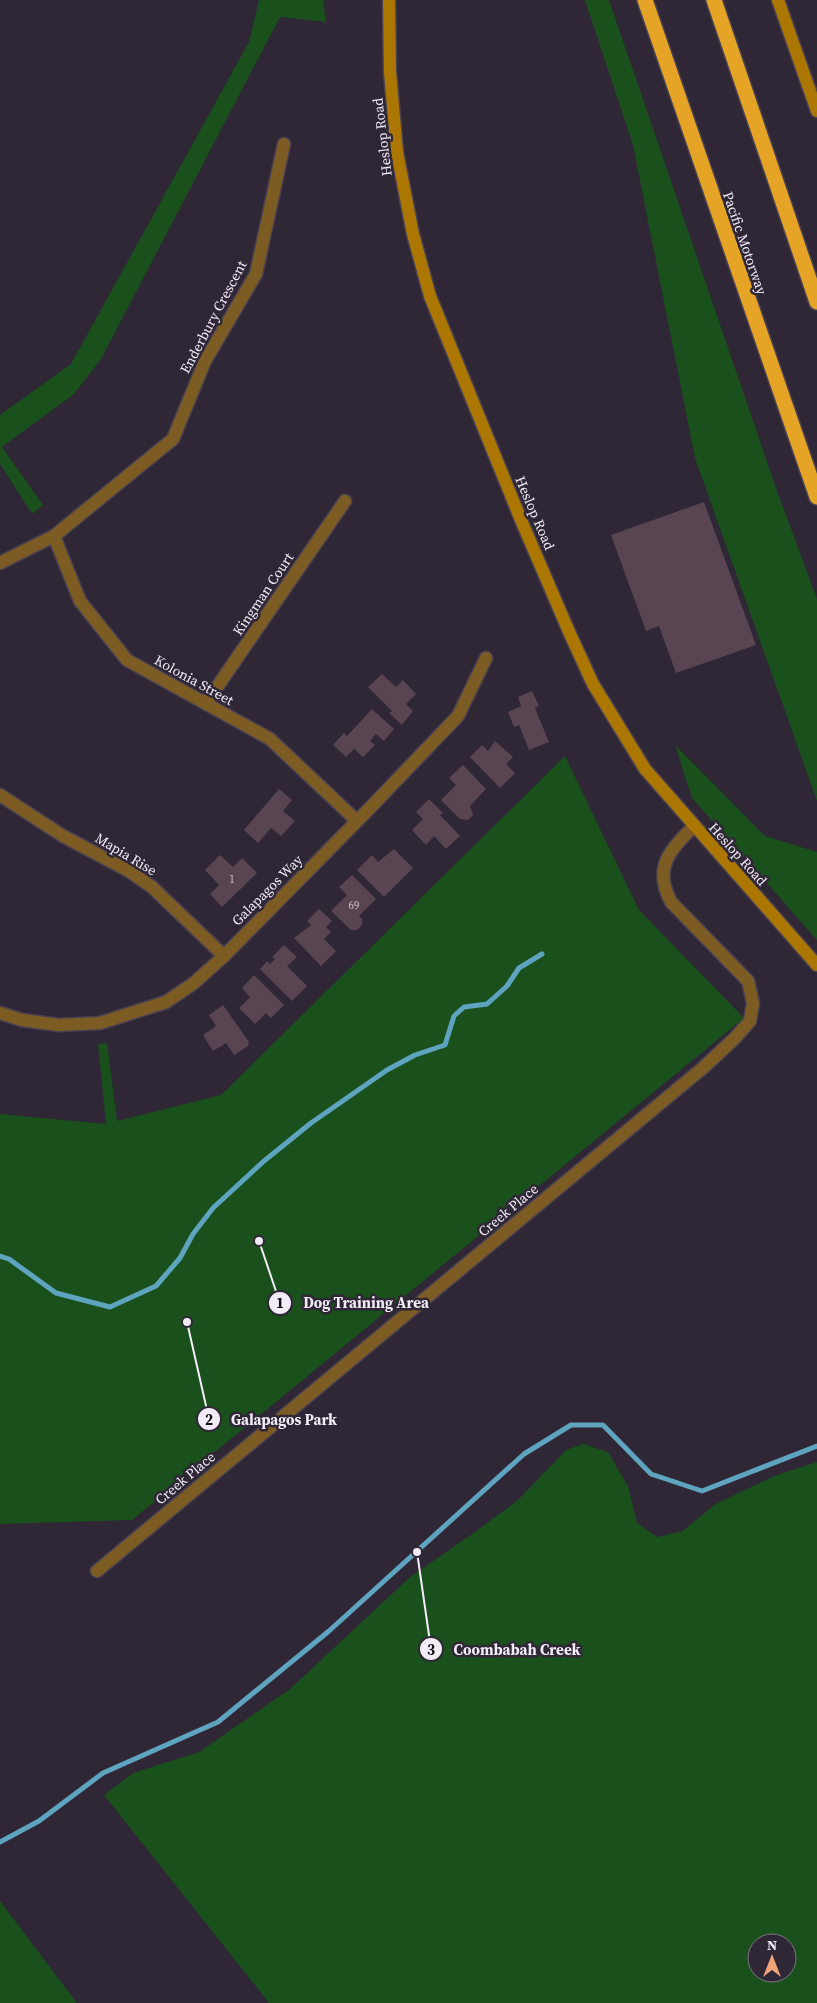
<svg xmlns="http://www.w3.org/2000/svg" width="817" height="2003" font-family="'Source Serif 4',serif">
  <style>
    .green { fill: #19501b; fill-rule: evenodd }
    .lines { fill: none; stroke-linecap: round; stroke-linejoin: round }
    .stream { stroke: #5ea4bf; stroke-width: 5 }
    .building { fill: #584551 }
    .street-casing { stroke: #4a4251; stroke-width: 15 }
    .secondary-casing { stroke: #4a4251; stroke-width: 15 }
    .highway-casing { stroke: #4a4251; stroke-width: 18 }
    .street { stroke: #7d5c24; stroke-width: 12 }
    .secondary { stroke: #ac7700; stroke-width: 12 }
    .highway { stroke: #e5a425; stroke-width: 15 }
    .labels { text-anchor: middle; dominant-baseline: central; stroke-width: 5; stroke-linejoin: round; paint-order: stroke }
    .number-label { font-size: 11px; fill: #ccc2ce }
    .street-label { font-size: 14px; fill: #f2ecf7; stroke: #2f2636 }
    .leader { fill: none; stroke: #f2ecf7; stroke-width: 2 }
    .callout-dot { fill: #f2ecf7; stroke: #2f2636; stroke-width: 2 }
    .mark-label { font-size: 15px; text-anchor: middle; font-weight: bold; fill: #111 }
    .callout-label { font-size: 15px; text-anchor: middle; font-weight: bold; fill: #f2ecf7; stroke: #2f2636; stroke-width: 5; stroke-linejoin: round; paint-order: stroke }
  </style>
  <rect width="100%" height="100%" fill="#2f2636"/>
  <path class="green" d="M259 0H323L326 22 280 17 101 359 74 394 2 447 43 505 32 514 0 464V415L71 364 249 42Z
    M585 0H609L776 488 817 599V801L695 458 633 145Z
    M675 745 765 836 817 852V940L692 798Z
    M565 756 639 910 744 1018 132 1520 0 1524V1114L106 1124 98 1044 107 1043 117 1121 221 1095Z
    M583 1444 608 1452 628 1486 637 1523 657 1537 683 1531 714 1505 774 1476 817 1462V2003H269L104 1795 133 1773 199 1752 290 1689 410 1577 475 1532 518 1500 566 1450ZM757 1943H787V1973H757Z
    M0 1901 77 2003H0Z"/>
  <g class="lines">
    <path class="stream" d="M0 1256 9 1259 56 1293 110 1307 156 1286 180 1258 193 1234 213 1208 264 1161 311 1123 387 1070 415 1055 445 1045 454 1016 464 1007 487 1004 507 986 519 968 542 954
      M0 1842 39 1821 103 1773 218 1722 329 1631 524 1454 571 1425H603L651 1474 702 1491 817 1446"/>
  </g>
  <path class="building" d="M704 502 756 645 676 673 659 626 646 631 611 535Z
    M382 674 396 687 403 680 416 694 406 704 413 711 402 725 389 713 392 711 368 687Z
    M532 691 539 706 535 708 549 742 529 750 519 725 514 727 508 712 521 706 518 697Z
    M372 709 394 729 384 741 376 734 370 741 375 745 363 757 354 749 346 757 333 745 344 733 347 736Z
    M495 741 513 757 506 764 515 773 500 788 470 757 482 745 488 751Z
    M463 765 486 789 470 806 473 815 468 820 460 819 441 800 456 785 449 778Z
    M279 789 292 800 283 811 295 821 281 836 271 828 258 843 244 830Z
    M429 799 443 813 440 815 460 836 446 849 434 836 426 845 412 830 423 819 416 812Z
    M394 849 413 868 384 897 357 870 372 855 378 862Z
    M220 855 233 867 242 858 257 873 222 907 210 894 219 885 205 870Z
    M352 875 376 899 359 916 362 919V925L357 930H351L331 911 347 895 339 887Z
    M319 909 332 921 326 927 331 932 324 939 336 951 321 966 294 938 311 925 307 921Z
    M284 945 297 957 287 966 307 986 292 1001 260 969 267 961 270 964 275 959 272 957Z
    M254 975 284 1005 271 1018 266 1013 255 1024 239 1008 250 997 242 988Z
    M223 1005 249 1042 248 1046 234 1055 226 1043 213 1051 203 1035 216 1026 209 1015Z"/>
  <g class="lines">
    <defs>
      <path id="street" d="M54 536 80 601 127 660 270 739 357 821
        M0 563 54 536 173 439 205 361 256 274 284 144
        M206 703 345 501
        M0 795 63 836 129 871 152 887 224 956
        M0 1013 22 1020 59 1025 100 1023 166 1002 194 983 224 956 368 810 458 716 486 658
        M97 1571 704 1067 735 1038 750 1021 753 1003 748 981 671 902C653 868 669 851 694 826"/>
      <path id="secondary" d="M389 0 390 72 397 152 413 234 430 296 521 520 570 634 593 684 645 769 817 965
        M778 0 817 111"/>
      <path id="highway" d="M645 0 817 497
        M714 0 817 302"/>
    </defs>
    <use href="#street" class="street-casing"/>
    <use href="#secondary" class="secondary-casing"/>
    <use href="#highway" class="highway-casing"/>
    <use href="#street" class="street"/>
    <use href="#secondary" class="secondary"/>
    <use href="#highway" class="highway"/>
  </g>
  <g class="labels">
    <g class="number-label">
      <text x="232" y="879">1</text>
      <text x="354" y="905">69</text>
    </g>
    <g class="street-label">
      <text transform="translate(382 137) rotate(-97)">Heslop Road</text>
      <text transform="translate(745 243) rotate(71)">Pacific Motorway</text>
      <text transform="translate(213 317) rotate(-62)">Enderbury Crescent</text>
      <text transform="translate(535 513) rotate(67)">Heslop Road</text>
      <text transform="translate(263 594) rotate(-56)">Kingman Court</text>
      <text transform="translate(194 680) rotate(29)">Kolonia Street</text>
      <text transform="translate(126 854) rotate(31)">Mapia Rise</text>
      <text transform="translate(738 854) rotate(48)">Heslop Road</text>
      <text transform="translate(267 890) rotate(-45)">Galapagos Way</text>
      <text transform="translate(508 1210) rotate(-40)">Creek Place</text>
      <text transform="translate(185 1478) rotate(-40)">Creek Place</text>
    </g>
  </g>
  <path class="leader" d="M259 1241L280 1303M187 1322L209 1419M417 1552L431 1649"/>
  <g class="callout-dot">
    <circle cx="259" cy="1241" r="5"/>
    <circle cx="187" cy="1322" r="5"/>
    <circle cx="417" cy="1552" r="5"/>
    <circle cx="280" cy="1303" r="12"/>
    <circle cx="209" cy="1419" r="12"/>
    <circle cx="431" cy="1649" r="12"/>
  </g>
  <g class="mark-label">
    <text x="280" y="1308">1</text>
    <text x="209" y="1425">2</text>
    <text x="431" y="1655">3</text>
  </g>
  <g class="callout-label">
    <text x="366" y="1308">Dog Training Area</text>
    <text x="284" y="1425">Galapagos Park</text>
    <text x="517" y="1655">Coombabah Creek</text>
  </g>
  <g transform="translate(772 1958)"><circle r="24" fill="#2f2636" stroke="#7d7583"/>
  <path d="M0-4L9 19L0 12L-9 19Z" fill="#f0a279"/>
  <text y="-8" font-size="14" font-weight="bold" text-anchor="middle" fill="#f2ecf7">N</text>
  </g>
</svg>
